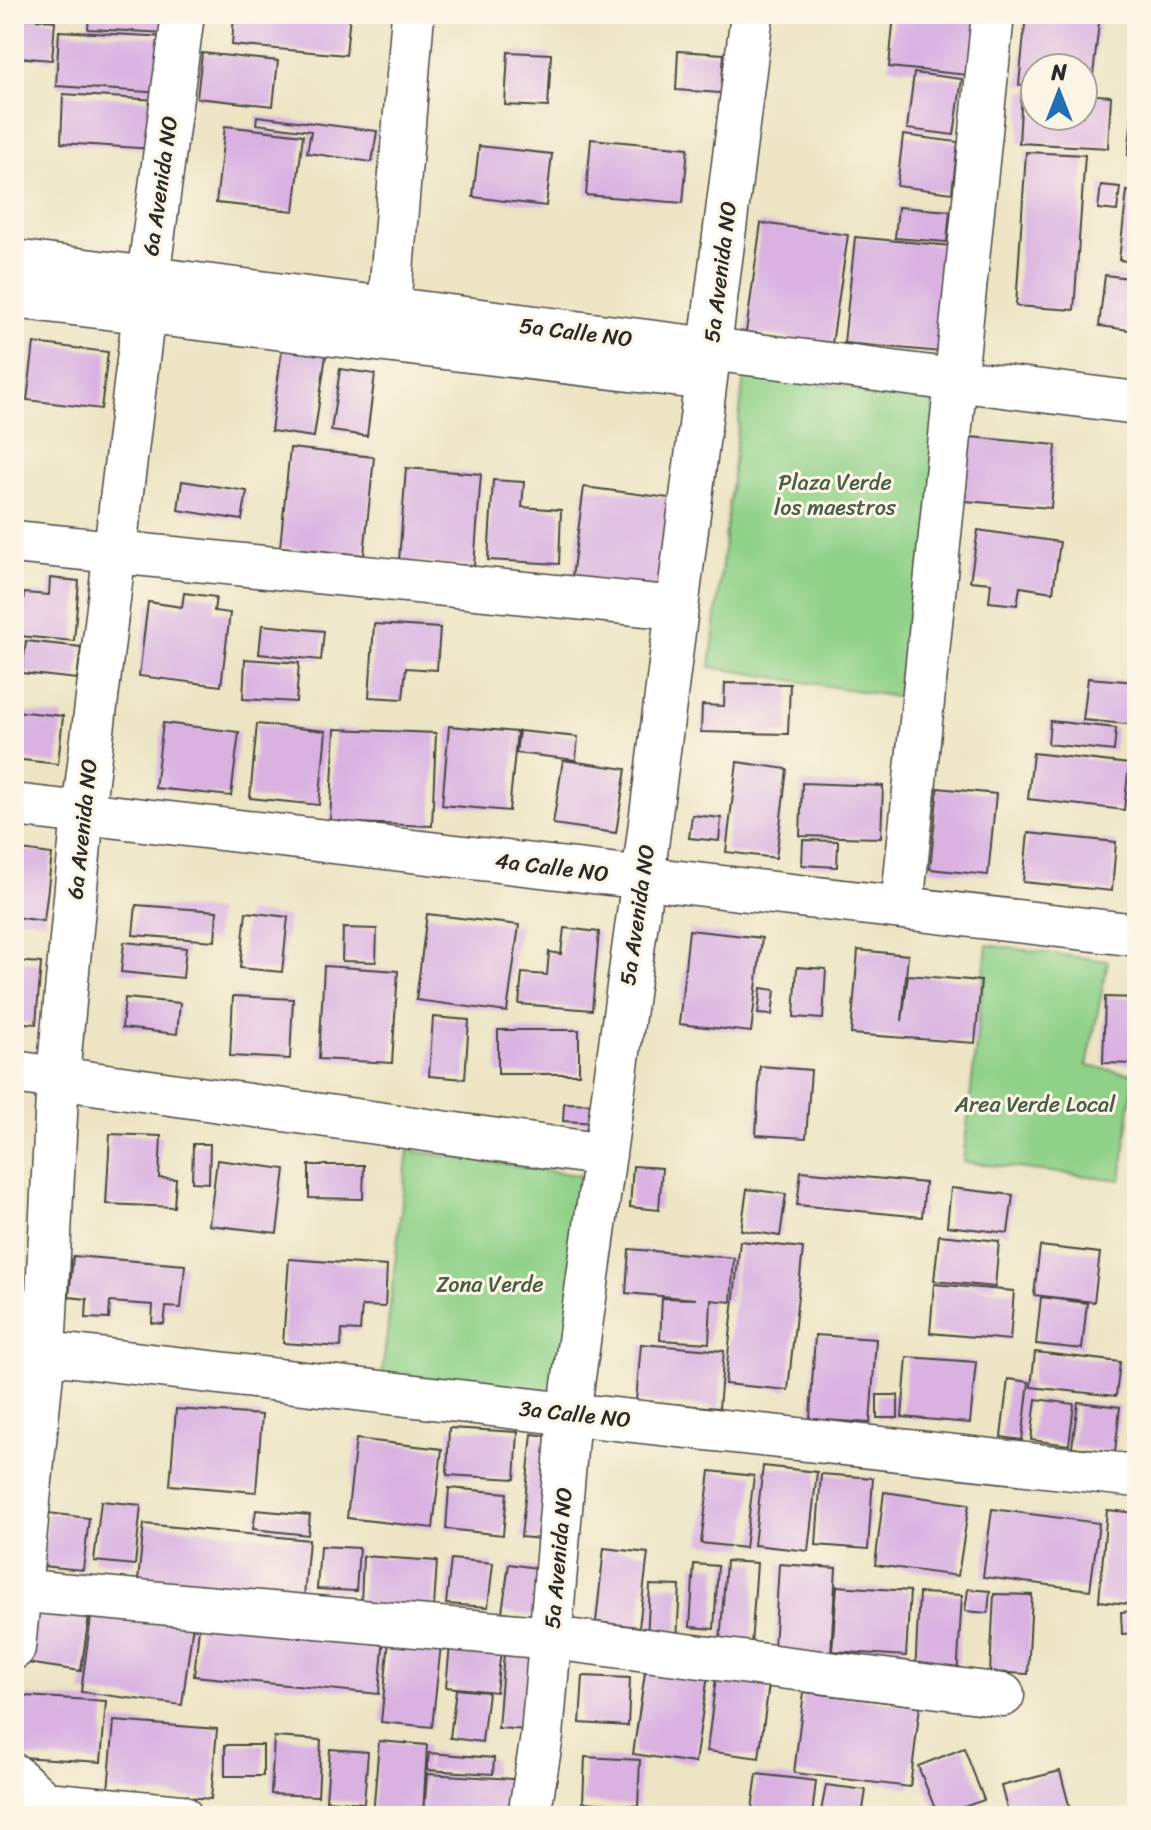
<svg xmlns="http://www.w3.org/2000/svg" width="1151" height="1830" font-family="Sriracha,sans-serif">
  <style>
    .green { fill: #90d189; stroke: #5e7e5a; stroke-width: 2 }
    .building { fill: #d9b2e2 }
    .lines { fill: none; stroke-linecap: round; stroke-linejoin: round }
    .minor-casing { stroke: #484742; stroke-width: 45 }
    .minor { stroke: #fff; stroke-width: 42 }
    .labels { text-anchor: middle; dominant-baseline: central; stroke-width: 6; stroke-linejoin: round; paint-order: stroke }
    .street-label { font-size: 22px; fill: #2b2b2b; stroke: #fcf5e5 }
    .park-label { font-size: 22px; fill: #495d47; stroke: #fcf5e5 }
  </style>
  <rect width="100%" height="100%" fill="#fcf5e5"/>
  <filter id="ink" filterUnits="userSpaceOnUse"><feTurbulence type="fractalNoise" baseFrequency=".0125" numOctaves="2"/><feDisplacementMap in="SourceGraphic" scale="16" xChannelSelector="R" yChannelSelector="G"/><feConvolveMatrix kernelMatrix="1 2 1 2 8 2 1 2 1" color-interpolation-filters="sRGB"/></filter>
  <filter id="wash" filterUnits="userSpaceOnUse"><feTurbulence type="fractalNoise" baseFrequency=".006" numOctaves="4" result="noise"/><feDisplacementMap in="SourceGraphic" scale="32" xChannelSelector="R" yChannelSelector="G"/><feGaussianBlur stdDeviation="1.8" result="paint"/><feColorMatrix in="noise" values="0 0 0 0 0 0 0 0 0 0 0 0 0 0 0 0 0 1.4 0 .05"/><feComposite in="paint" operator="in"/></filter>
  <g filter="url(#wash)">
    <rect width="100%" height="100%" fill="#ece4c3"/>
    <path class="green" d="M744 376 955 398 909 699 710 667Z
      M987 945 1108 961 1087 1066 1134 1074 1121 1180 963 1162Z
      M408 1150 597 1178 578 1400 382 1376Z"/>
    <g id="blocks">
      <path class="building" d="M89 14H169L168 33 88 29Z
        M234 14H350L346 55 232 45Z
        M894 14H984L978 76 889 67Z
        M1026 14H1100L1091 93 1083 92V68H1035V87L1019 85Z
        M14 17 55 21 52 60 14 57Z
        M59 31 166 37 163 93 56 86Z
        M678 51 724 54 721 93 676 90Z
        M508 52 551 54 548 107 505 105Z
        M202 53 278 61 273 106 197 98Z
        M914 73 962 79 954 135 907 129Z
        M1135 87H1137V156L1128 155Z
        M1022 91 1035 92V116H1083V94L1111 96 1108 148 1019 143Z
        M63 94 157 100 154 149 61 143Z
        M257 116 377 131 372 162 307 153 311 131 256 124Z
        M225 126 303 135 294 211 216 203Z
        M903 135 958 142 952 193 897 186Z
        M591 139 688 148 683 203 586 195Z
        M479 146 552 154 546 206 473 197Z
        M1026 152 1085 155 1074 310 1016 306Z
        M1101 185 1120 187 1117 211 1098 209Z
        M1127 191 1137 193V262L1119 260Z
        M898 207 950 211 947 242 895 238Z
        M761 223 848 235 832 344 746 332Z
        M855 237 962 247 952 353 844 343Z
        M1105 275 1137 279V331L1099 326Z
        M34 343 108 352 101 409 27 400Z
        M282 349 326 355 314 437 271 431Z
        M340 369 375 374 367 436 331 431Z
        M970 437 1056 445 1051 508 965 501Z
        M290 448 374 457 364 555 280 547Z
        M406 468 481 474 474 566 399 561Z
        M493 480 524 482 522 507 561 510 559 564 488 560Z
        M182 481 247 491 242 520 178 510Z
        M584 487 677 499 665 588 572 577Z
        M978 530 1060 542 1053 592 1020 587 1017 605 989 602 991 583 970 581Z
        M50 578 79 581 74 641 20 636 24 593 49 595Z
        M184 593 216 597 214 611 230 613 221 686 139 676 148 602 182 607Z
        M374 624 440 628 437 670 406 668 403 699 369 697Z
        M262 625 324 631 321 660 259 654Z
        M26 641 81 647 77 679 22 673Z
        M245 659 299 663 296 702 243 699Z
        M1088 678 1137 682V725L1083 720Z
        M725 683 790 684 788 734 701 732 702 705 724 706Z
        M14 711 63 716 58 764 14 759Z
        M1050 721 1116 728 1114 751 1048 744Z
        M163 723 239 732 231 796 155 788Z
        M257 724 326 731 319 805 250 798Z
        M449 726 517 732 509 811 442 805Z
        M335 729 436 733 432 826 330 822Z
        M519 731 578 737 576 760 516 753Z
        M1033 753 1129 764 1124 810 1028 799Z
        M563 760 626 769 616 833 553 824Z
        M737 762 787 769 776 858 726 852Z
        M802 783 883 786 881 838 800 836Z
        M938 788 996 794 988 875 930 869Z
        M692 815 721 818 719 841 689 838Z
        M1028 833 1116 842 1112 891 1023 882Z
        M803 840 838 841 837 867 802 865Z
        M14 849 52 854 44 921 14 917Z
        M136 905 217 911 215 941 133 935Z
        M246 912 288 917 282 972 240 968Z
        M427 914 519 925 507 1012 416 1000Z
        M343 928 377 929 376 962 342 961Z
        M564 928 599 932 592 1010 519 1004 522 973 547 975 549 952 561 954Z
        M689 930 762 938 751 1032 679 1024Z
        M124 942 186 948 183 978 121 972Z
        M858 950 908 955 902 1021 908 975 981 981 975 1043 851 1034Z
        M14 961 41 963 36 1024 14 1022Z
        M324 966 398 971 392 1063 319 1059Z
        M797 967 826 969 823 1019 794 1017Z
        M761 988 775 990 772 1015 758 1014Z
        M233 996 293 999 290 1059 230 1056Z
        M1105 997 1137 998V1064L1103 1063Z
        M125 998 180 1003 177 1034 122 1028Z
        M433 1017 469 1020 465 1079 429 1076Z
        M498 1030H579V1074H498Z
        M760 1066 811 1070 806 1138 756 1135Z
        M564 1103 601 1104 600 1123 563 1121Z
        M14 1108H20L16 1144H14Z
        M110 1134 161 1136 159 1178 176 1179 174 1207 106 1204Z
        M193 1144H210L209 1183 192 1182Z
        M217 1160 285 1169 277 1233 209 1225Z
        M309 1165H364L363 1199 309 1198Z
        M633 1166 662 1168 659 1210 630 1207Z
        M801 1171 925 1183 922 1217 797 1205Z
        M951 1188 1013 1195 1008 1233 947 1226Z
        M747 1189 786 1194 780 1236 741 1230Z
        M939 1235 999 1241 995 1287 934 1281Z
        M740 1241 803 1248 788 1390 725 1384Z
        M1040 1246 1100 1253 1094 1302 1034 1295Z
        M629 1249 734 1258 731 1302 711 1300 709 1343 660 1340 662 1298 696 1299 626 1293Z
        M73 1256 185 1265 181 1308 166 1307 164 1324 152 1323 153 1305 110 1302 109 1319 86 1318 87 1299 69 1297Z
        M289 1259 387 1266 385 1307 362 1306 360 1331 342 1330 341 1347 283 1343Z
        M934 1284 1014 1291 1010 1340 930 1333Z
        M1041 1297 1087 1303 1082 1349 1036 1344Z
        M815 1335 876 1339 870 1423 810 1419Z
        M641 1344 724 1351 719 1408 636 1401Z
        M1035 1352 1120 1362 1116 1396 1031 1387Z
        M907 1357 976 1362 970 1423 902 1417Z
        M14 1376 22 1377 16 1429H14Z
        M1008 1379 1029 1382 1022 1440 1001 1437Z
        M877 1395H898V1418H877Z
        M1036 1399 1074 1404 1069 1445 1031 1440Z
        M1078 1402 1120 1407 1115 1452 1072 1447Z
        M176 1409 262 1415 256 1492 170 1485Z
        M449 1428 518 1432 515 1479 447 1475Z
        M532 1434 556 1437 552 1540 521 1537Z
        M356 1439 442 1449 433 1528 347 1518Z
        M763 1466 817 1472 808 1551 754 1545Z
        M710 1471 754 1476 745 1548 701 1543Z
        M821 1474 873 1478 868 1549 816 1545Z
        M449 1488 507 1493 503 1535 446 1529Z
        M884 1492 969 1504 958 1576 875 1565Z
        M101 1501 141 1505 135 1565 94 1561Z
        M992 1509 1099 1523 1090 1590 983 1577Z
        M256 1510 310 1515 308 1535 253 1529Z
        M1107 1510 1137 1513V1605L1099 1601Z
        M48 1513 89 1518 83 1570 42 1566Z
        M144 1524 309 1540 304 1597 138 1581Z
        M320 1546 359 1548 356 1591 317 1589Z
        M604 1548 648 1553 639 1627 596 1622Z
        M363 1556 437 1561 434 1607 361 1603Z
        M451 1559 493 1563 488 1607 446 1604Z
        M726 1561 757 1563 751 1646 720 1644Z
        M509 1564 550 1570 544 1617 502 1612Z
        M694 1564 718 1566 714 1629 690 1627Z
        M779 1564 836 1568 830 1669 773 1665Z
        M650 1585 680 1586 677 1640 647 1639Z
        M837 1586 910 1591 906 1656 832 1651Z
        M968 1589 990 1591 988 1613 965 1611Z
        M919 1593 962 1595 957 1677 915 1675Z
        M994 1594 1032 1595 1028 1674 990 1672Z
        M36 1595 91 1602 81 1671 26 1663Z
        M93 1602 194 1616 182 1705 81 1692Z
        M1137 1611V1633L1122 1634 1121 1612Z
        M200 1618 384 1636 379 1694 194 1676Z
        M389 1640 441 1645 432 1727 381 1722Z
        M450 1645 501 1650 496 1692 446 1687Z
        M504 1653 545 1656 539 1731 498 1728Z
        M646 1666 708 1675 695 1763 633 1754Z
        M583 1676 630 1678 628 1726 580 1723Z
        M716 1677 769 1684 759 1758 707 1751Z
        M456 1689 488 1692 482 1742 450 1738Z
        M804 1692 920 1706 910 1787 794 1773Z
        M25 1696 106 1701 101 1762 20 1757Z
        M114 1721 217 1729 211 1799 108 1791Z
        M274 1737 321 1740 318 1796 271 1794Z
        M379 1741 427 1745 423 1816H373Z
        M225 1745H263V1776H225Z
        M964 1748 984 1800 938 1816 918 1766Z
        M330 1749 368 1752 364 1803 326 1800Z
        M429 1753 494 1758 493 1774 427 1770Z
        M585 1757 640 1760 638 1806 583 1802Z
        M1060 1771 1072 1816H1009L1001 1786Z
        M427 1774 530 1780 528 1816 424 1814Z
        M757 1774 816 1781 812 1816H751Z
        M826 1785 866 1790 862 1816 821 1811Z"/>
    </g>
  </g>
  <g filter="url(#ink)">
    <use href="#blocks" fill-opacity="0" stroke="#484742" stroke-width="2"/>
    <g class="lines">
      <defs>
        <path id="minor" d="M14 261 1137 403
          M14 297 706 379
          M389 308 413 14
          M14 542 677 608
          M14 805 1137 935
          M902 908 993 14
          M14 1072 605 1155
          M14 1349 569 1414 1137 1476
          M14 1590 551 1638 1003 1695
          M14 1648 44 1353 58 1076 83 813 148 278 183 14
          M14 1775 45 1803 65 1816
          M45 1803 181 1816
          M529 1816 542 1736 569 1414 643 878 752 14"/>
      </defs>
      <use href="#minor" class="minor-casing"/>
      <use href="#minor" class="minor"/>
    </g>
  </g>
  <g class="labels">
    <g class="street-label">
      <text transform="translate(160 186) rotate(-82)">6a Avenida NO</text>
      <text transform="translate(720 272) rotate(-83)">5a Avenida NO</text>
      <text transform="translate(576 332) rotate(7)">5a Calle NO</text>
      <text transform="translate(82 829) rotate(-84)">6a Avenida NO</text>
      <text transform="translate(552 867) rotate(7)">4a Calle NO</text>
      <text transform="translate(637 915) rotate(-82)">5a Avenida NO</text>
      <text transform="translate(575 1414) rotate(6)">3a Calle NO</text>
      <text transform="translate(558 1558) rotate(-85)">5a Avenida NO</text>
    </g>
    <g class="park-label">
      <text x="835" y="482">Plaza Verde<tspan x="835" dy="25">los maestros</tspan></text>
      <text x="1035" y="1104">Area Verde Local</text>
      <text x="490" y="1284">Zona Verde</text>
    </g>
  </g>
  <rect width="1151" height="1830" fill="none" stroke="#fcf5e5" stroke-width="48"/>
  <g transform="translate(1059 92)"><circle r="38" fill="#fcf5e5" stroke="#a8a49b" stroke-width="2"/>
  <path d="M0-6L14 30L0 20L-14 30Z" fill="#1f6fb2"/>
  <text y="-12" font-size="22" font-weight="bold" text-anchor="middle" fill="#2b2b2b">N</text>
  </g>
</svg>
